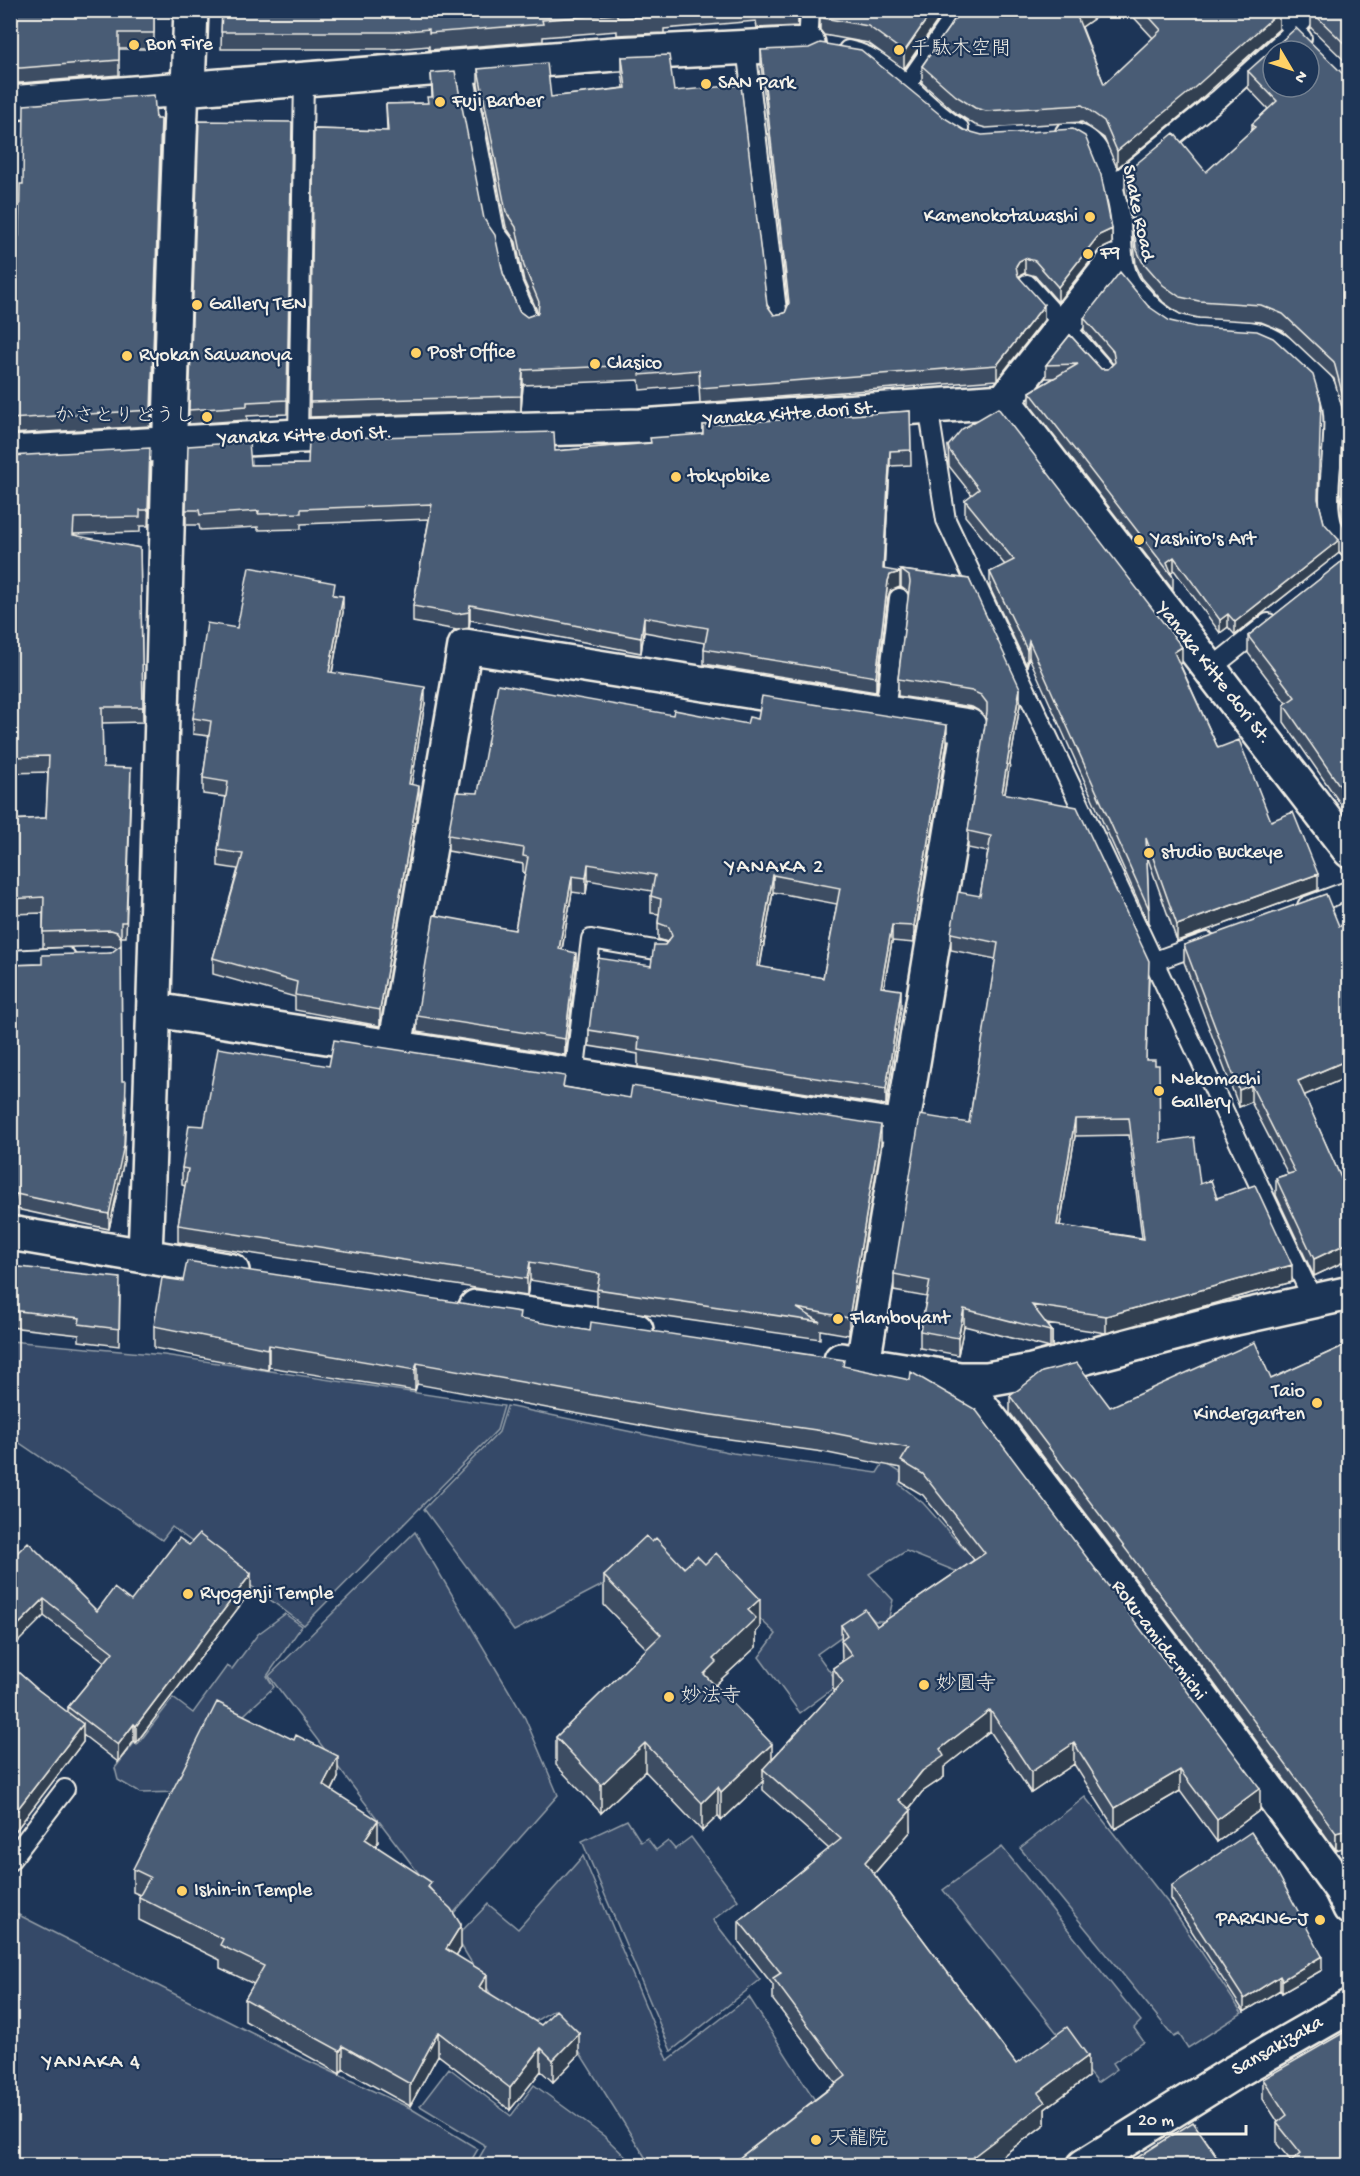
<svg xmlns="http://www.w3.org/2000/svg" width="1360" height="2176" font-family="'Gochi Hand','Klee One',sans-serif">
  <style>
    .green { fill: #354a67; stroke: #949ea8; stroke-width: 1.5 }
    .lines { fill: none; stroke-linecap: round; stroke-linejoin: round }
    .lane-casing { stroke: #f4f1e8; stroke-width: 22 }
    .street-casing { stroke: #f4f1e8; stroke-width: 38 }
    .secondary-casing { stroke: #f4f1e8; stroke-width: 38 }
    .lane { stroke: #1d3557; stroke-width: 18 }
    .street { stroke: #1d3557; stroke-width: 33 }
    .secondary { stroke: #1d3557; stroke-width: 33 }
    .wall { fill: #3e4e64; stroke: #f4f1e8; stroke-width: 1.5; fill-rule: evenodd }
    .shaded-wall { fill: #324051; stroke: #f4f1e8; stroke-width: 1.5 }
    .building { fill: #485b74; stroke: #f4f1e8; stroke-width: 1.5; fill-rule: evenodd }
    .poi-dot { fill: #ffd166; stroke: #1d3557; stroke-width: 2 }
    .labels { text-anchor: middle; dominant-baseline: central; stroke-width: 4.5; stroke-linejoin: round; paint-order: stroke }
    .poi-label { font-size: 20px; fill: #f4f1e8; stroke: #1d3557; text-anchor: start }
    .street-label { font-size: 20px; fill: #f4f1e8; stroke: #1d3557 }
    .neighbourhood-label { font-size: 21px; letter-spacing: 1.5px; fill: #f4f1e8; stroke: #1d3557 }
  </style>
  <rect width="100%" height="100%" fill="#1d3557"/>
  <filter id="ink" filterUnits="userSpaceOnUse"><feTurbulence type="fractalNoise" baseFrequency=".0167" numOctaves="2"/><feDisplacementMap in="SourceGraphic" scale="12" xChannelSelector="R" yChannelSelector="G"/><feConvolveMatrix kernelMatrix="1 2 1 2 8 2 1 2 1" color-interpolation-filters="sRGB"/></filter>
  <g filter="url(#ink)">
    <path class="green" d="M10 1341 164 1355 504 1406 497 1430 304 1625 172 1527 162 1540 11 1437Z
      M507 1406 733 1453 877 1473 884 1462 903 1474 899 1484 923 1503 962 1547 1000 1578 970 1577 906 1551 869 1574 893 1600 888 1621H875L870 1616 817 1654 839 1684 800 1713 759 1657 776 1634 710 1572 685 1588 654 1558 514 1631 424 1509 499 1432Z
      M415 1532 525 1718 558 1795 451 1916 269 1676Z
      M285 1614 302 1626 267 1676 274 1687 230 1728 180 1792 140 1793 118 1780 115 1768 134 1743 137 1745 173 1698 193 1713 227 1666 232 1669 258 1634Z
      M1085 1797 1172 1908 1242 2013 1188 2048 1179 2034 1174 2037 1020 1848Z
      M627 1820 641 1842 647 1838 656 1850 668 1841 675 1849 691 1837 738 1900 713 1920 760 1980 671 2051 582 1841Z
      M1002 1847 1141 2021 1134 2028 1144 2042 1113 2063 1117 2069 1097 2083 943 1890Z
      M583 1856 668 2060 749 1997 820 2108 735 2165H650L553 2010 515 2034 456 1937 488 1904 518 1929Z
      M11 1911 287 2051 410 2108 478 2149 468 2166 11 2165Z
      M449 2068 511 2116 534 2085 604 2136 634 2165H475L486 2146 420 2106Z"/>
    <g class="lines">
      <defs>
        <path id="lane" d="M810 10 808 44 815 45
          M1276 10 1302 38
          M746 47 778 319
          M848 50C894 59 920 106 959 128
          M463 67 495 232 505 245 513 284 529 321
          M907 85 959 10
          M1065 132C1075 132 1086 135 1093 143 1108 157 1119 205 1121 225 1123 244 1121 265 1131 282 1135 289 1141 294 1146 300 1185 343 1213 320 1260 333 1284 340 1304 361 1321 379 1349 410 1319 490 1333 527 1336 535 1344 542 1350 549
          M1112 186 1220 98 1294 31 1312 10
          M1027 284 1105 371
          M928 406 946 520 1314 1302
          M298 436 304 79
          M1209 670 1268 623
          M885 712 899 598
          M1307 906 1350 890
          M10 960 66 957
          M1155 961 1207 942
          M574 1076 591 939 661 951
          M10 1861 65 1789"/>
        <path id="street" d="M10 103 615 54 808 44
          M1004 401 1114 262
          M155 1010 902 1127
          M395 1047 465 646 969 726 863 1363
          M10 1233 232 1271
          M145 1254C161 866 165 477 182 88
          M476 1307 636 1330
          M841 1360 960 1379H987L1032 1371 1227 1320 1350 1293
          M960 1379 1187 1678 1341 1889 1350 1908"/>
        <path id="secondary" d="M188 87 191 10
          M10 453 298 436 640 426 1004 401 1350 851
          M1084 2166 1233 2073 1350 2006"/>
      </defs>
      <use href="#lane" class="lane-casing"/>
      <use href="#street" class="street-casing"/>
      <use href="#secondary" class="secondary-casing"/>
      <use href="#lane" class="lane"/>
      <use href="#street" class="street"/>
      <use href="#secondary" class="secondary"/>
    </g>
    <path class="wall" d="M10 10H154V49H119V75L21 83H10Z
      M222 10H800L798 26 757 28 756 21 664 29V33L617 35V31L543 37V41L429 50V46L395 49H221Z
      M820 10H945L904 69 868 43 824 35 820 30Z
      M961 10H1106L1082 27 1104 84 1153 38 1127 10H1278L1279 29 1194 105 1117 168 1104 138 1082 122 986 128 975 125 956 113 922 83V66Z
      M1350 10V66L1311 28V11Z
      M761 50 943 117 1112 244 1099 250 1058 302 1035 276 1025 273 1019 276 1044 320 997 380 700 403 699 385 640 390 639 380 523 385 521 411 310 417 314 129 387 131 386 104 427 103 432 97 431 73 503 273 519 311 527 317 538 313 524 281 516 242 506 227 478 84V69L551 97 624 88 622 72V57L674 91 767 305 774 315 785 313 788 306 761 65Z
      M1248 71 1343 74 1350 75V532L1343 524 1340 509 1343 411 1334 379 1283 331 1261 322 1199 318 1180 314 1163 302 1142 278 1136 265 1132 222 1125 190V173L1206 172 1252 130V124L1268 109 1248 88Z
      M156 119 161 135 151 426 10 434V237L19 236 23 184Z
      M292 122 287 414 247 416V420L189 424V410Z
      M1148 306 1318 500 1324 523 1339 553 1235 635 1228 627 1220 633 1174 570 1171 572 1173 577V590L1030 405V392L1054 378H1046V365L1070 335 1101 369H1108L1113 364 1084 330V318Z
      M910 411 911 465 890 466 884 570 900 587 890 591 888 597 876 692 704 664V649L705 643 644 632 641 653 470 620 469 628 457 630 413 622V606L429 519 301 524V529L258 530V527L200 530 199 525H186V510L251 465 308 464 555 451 650 443 703 434V425Z
      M948 446 1182 663 1180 664 1218 748 1271 821 1318 890 1177 941 1147 856 1149 925 1029 657 1027 666 990 588V572L1005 565 965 516V500L972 495 949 466Z
      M10 456 150 464 148 526H140V532L74 534V536L140 548 143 722 102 723 103 767 131 783 126 937H121L122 1081 126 1096 124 1160 109 1229 16 1209 15 1215H10V965L42 964 111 953 118 948 111 946 43 948V913L10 914V820L46 818 48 772 10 773Z
      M1350 555V809H1344L1284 722V705L1286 703 1248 653V636Z
      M901 570 969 579 1020 705 1005 793 1149 978 1146 1060 1160 1142 1200 1184 1217 1198 1292 1282 1106 1333 1047 1324 1052 1331V1348H1050L964 1326 958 1355 920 1348V1331L927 1297 894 1291V1274L969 1123 996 959 951 950V933L980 896 988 852 968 848V831L986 719 981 712 972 707 898 696V679L909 593 901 587ZM1129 1135 1142 1238 1060 1226 1075 1136Z
      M335 595 343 612 332 673 425 703 411 785 419 802 380 1026 295 1010V997L213 974V958L238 869 218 866V850L226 797 203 794V778L209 736 193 734V718L237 628Z
      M673 715 747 724 947 742 914 943 892 941 884 988 901 1007 886 1105 638 1067V1054L589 1046V1030L651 966 667 942 658 939V923L659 914 651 913V896L652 891 588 880 586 894 572 892 562 950 576 969 565 1055 417 1032V1016L515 930 525 873 523 872V864L448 851V835L478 793ZM773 892 837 904 823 978 760 967Z
      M1339 926 1350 1076 1304 1095 1345 1187 1350 1185V1259L1314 1276 1276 1195V1178L1288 1174 1251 1102 1239 1107 1184 962V945Z
      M329 1066 565 1087 881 1143 849 1335 820 1330V1339L597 1307V1291L530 1280 527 1296 178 1242V1225L185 1186 182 1185V1168L204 1126Z
      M10 1266 120 1294 119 1346 79 1341V1335L10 1327Z
      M520 1320 590 1331 844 1367 1260 1810 1217 1842 1180 1791 1115 1829 1074 1764 1031 1793 990 1731 944 1767V1777L922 1792 909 1809 911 1831 874 1874 1016 2064 1088 2077 1045 2109V2124L989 2166H729L836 2083 773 2000V1985L739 1942V1921L829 1849 763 1790V1781L721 1821 718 1816 702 1831 645 1771 601 1813 556 1765V1737L647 1649 604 1605V1576L652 1542 760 1627 756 1632V1647L716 1684V1686L772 1759 835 1691 833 1689V1668L842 1662 841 1625 877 1626 974 1560 923 1495 901 1482V1468L823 1452 671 1431 417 1384 415 1391 269 1367 268 1370 154 1348V1326Z
      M1350 1343 1336 1850 1202 1667 1010 1413V1396L1110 1407 1271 1379Z
      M10 1556 97 1611 131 1601 251 1591 136 1743 134 1741 118 1762 83 1735V1742L10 1838V1665L37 1689 68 1713V1707L105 1662 44 1616Z
      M338 1778 332 1791 378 1842 376 1846 431 1890 461 1948 456 1955 487 1992 579 2055 553 2082 541 2071 510 2110 438 2055 410 2106 343 2069 340 2074 245 2021V1999L254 1984 220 1968V1960L139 1920V1897L140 1895 133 1892V1869Z
      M1171 1886 1322 1970 1282 1993 1280 1990 1244 2012 1171 1899Z
      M1263 2079 1350 2166H1292V2162L1277 2144V2123L1278 2122 1263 2099Z"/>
    <path class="shaded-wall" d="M798 10H800L798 26Z
      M933 10H945L904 69V52Z
      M1081 10H1106L1076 31V14Z
      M1279 12V29L1194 105 1117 168V151Z
      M161 119V135L151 426V410Z
      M1112 229V244L1099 250 1058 302V287L1099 235Z
      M1025 258V273L1019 276 1016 281V266L1019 261Z
      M1044 305V320L997 380V365Z
      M523 370V385L521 411V396Z
      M890 451V466L883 585V569Z
      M1339 540V553L1235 635V622Z
      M1174 557V570L1170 573 1167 562Z
      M900 572V587L890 591 888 597 876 692V677L888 581 890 575Z
      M343 596V612L329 688V672Z
      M470 605V620L469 628V612Z
      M1228 614V627L1220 633V620Z
      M644 617V632L641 653V638Z
      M1029 641V657L1027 666V650Z
      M1182 647V663L1174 668V652Z
      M425 687V703L409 800V784Z
      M1020 688V705L1002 810V793Z
      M947 725V742L914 943V926Z
      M419 786V802L380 1026V1010Z
      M588 864V880L586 894V878Z
      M1318 874V890L1177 941V925Z
      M773 875V892L757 982V966Z
      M572 876V892L559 965V949Z
      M892 925V941L881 1003V987Z
      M576 953V969L565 1055V1039Z
      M901 990V1007L886 1105V1089Z
      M1350 1059V1076L1298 1098V1081Z
      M1251 1085V1102L1239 1107V1090Z
      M126 1096 124 1160 109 1229V1214Z
      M1075 1119V1136L1057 1242V1225Z
      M881 1125V1143L849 1335V1318Z
      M1350 1242V1259L1314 1276V1259Z
      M530 1262V1280L527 1296V1279Z
      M1292 1265V1282L1106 1333V1316Z
      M964 1309V1326L958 1355V1338Z
      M1050 1331H1052V1348H1050Z
      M269 1345V1367L268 1370V1349Z
      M417 1363V1384L415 1391V1370Z
      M251 1574V1591L136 1743V1726Z
      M44 1599V1616L10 1650V1633Z
      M760 1599V1627L756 1632V1647L716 1684V1691L704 1674 713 1659 748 1610Z
      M990 1710V1731L944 1767V1777L922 1792 899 1821V1800L940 1749Z
      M83 1724V1742L10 1838V1819Z
      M134 1724V1741L118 1762V1745Z
      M645 1743V1771L601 1813V1785Z
      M1074 1743V1764L1031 1793V1772Z
      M772 1744V1772L763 1769V1781L721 1821V1792Z
      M338 1756V1778L323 1808V1785Z
      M1180 1770V1791L1115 1829V1808Z
      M718 1787V1816L702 1831V1803Z
      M1260 1788V1810L1217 1842V1820Z
      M911 1810V1831L865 1884V1862Z
      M378 1820V1842L365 1861V1839Z
      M1350 1829V1846L1336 1850V1833Z
      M461 1925V1948L446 1971V1949Z
      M1322 1956V1970L1282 1993V1980Z
      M487 1974V1997L479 1987Z
      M1280 1976V1990L1244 2012V1999Z
      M438 2032V2055L410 2106V2084Z
      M579 2033V2055L553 2082V2060Z
      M343 2046V2069L340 2074V2051Z
      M541 2048V2071L510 2110V2088Z
      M1088 2056V2077L1045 2109V2124L989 2166H961L1038 2093Z
      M1218 2158V2166H1208Z"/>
    <path class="building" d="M10 10H154V33H119V60L21 68H10Z
      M222 10H680L664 12V16L617 18V14L542 20 543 24 429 33V29L395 32H221Z
      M820 10H933L904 52 868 26 824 18 820 13Z
      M961 10H1081L1076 14 1104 84 1161 30 1143 10H1278L1279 12 1194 88 1117 151 1104 121 1082 105 986 111 975 108 956 96 922 66Z
      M1312 10H1350V49L1311 11Z
      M1296 28 1343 74 1350 75V515L1343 507 1340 492 1343 396 1334 362 1283 314 1261 305 1199 301 1180 297 1163 285 1142 261 1136 248 1132 205 1125 173 1174 133 1206 172 1255 127 1252 124 1277 101 1248 71ZM1273 51H1309V87H1273Z
      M820 43 861 50 943 117 964 130 982 135 1073 129 1085 136 1101 175 1112 229 1099 235 1058 287 1035 261 1025 258 1019 261 1016 266 1018 276 1044 305 997 365 700 388 699 370 640 375 639 365 523 370 521 396 310 402 314 129 388 131 386 104 428 103 427 97H433L431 73 455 71 484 219 495 235 503 273 519 311 527 317 538 313 539 302 524 266 516 227 506 212 478 69 547 63 551 97 626 88 622 57 669 55 674 91 741 85 767 305 774 315 785 313 789 303 761 50 809 48Z
      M154 95 156 119H161L151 410 10 419V237L19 236 20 184H23L24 105Z
      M199 121 292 122 287 400 247 402V406L189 410Z
      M1120 272 1148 306 1170 321 1196 327 1257 331 1273 338 1313 375 1321 402 1318 499 1324 523 1339 540 1235 622 1228 614 1220 620 1174 557 1167 562 1173 577 1030 392 1078 364 1046 365 1070 335 1101 369H1108L1115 362 1113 351 1084 318Z
      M998 408 1182 647 1174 652 1218 748 1239 740 1271 821 1293 812 1318 874 1177 925 1146 838 1149 909 1029 641 1027 650 990 572 1014 560 965 500 979 489 949 450 948 446 962 429Z
      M910 411 911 450 890 451 883 569 900 572 890 575 888 581 876 677 704 649 708 628 644 617 641 638 470 605 469 612 457 614 413 606 432 504 301 509V513L258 514 259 511 200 515 199 510H186L188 446 249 442 251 465 308 464 309 439 554 432 555 451 651 443 650 438 703 434V425Z
      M150 448 148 510H140V517L74 518 73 535 140 548 143 707H102L103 767 131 768 126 922H121V938L117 932 111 930 43 932 44 897 10 899V820L46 818 49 756 10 757V456Z
      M1350 555V792H1344L1284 705 1295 697 1248 636Z
      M249 567 335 583 333 595 343 596 329 672 425 687 409 784 419 786 380 1010 295 995 297 982 213 958 243 854 218 850 228 782 203 778 211 721 193 718 207 623 237 628Z
      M901 570 969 579 1020 688 1002 793 1077 807 1149 961 1146 1060H1155V1065H1159L1160 1142 1194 1137 1200 1184 1211 1180 1217 1198 1255 1185 1292 1265 1106 1316 1032 1305 1052 1331H1050L964 1309 958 1338 920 1331 930 1281 894 1274 920 1115 969 1123 998 943 951 933 958 892 980 896 991 836 968 831 987 712V703L981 695 972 691 898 679 910 582 909 576ZM1129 1118 1144 1239 1057 1225 1075 1119Z
      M498 684 673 715 674 710 747 724 749 717 758 719 762 696 947 725 914 926 892 925 881 987 901 990 886 1089 638 1050 639 1038 589 1030 598 958 651 966 654 945H665L672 936 669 927 658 923 661 899 651 896 655 875 588 864 586 878 572 876 559 949 576 953 565 1039 417 1016 434 915 515 930 528 857 523 856 524 848 448 835 456 792 478 793ZM773 875 840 888 823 978 757 966Z
      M1326 894 1339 926 1350 923V1059L1298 1081 1345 1187 1350 1185V1242L1314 1259 1276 1178 1295 1172 1251 1085 1239 1090 1184 945Z
      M121 945 122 1081H126L124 1145 109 1214 16 1194 15 1200H10V965L42 964V955L111 953Z
      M334 1040 565 1076 563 1087 630 1098 632 1086 881 1125 849 1318 797 1308 820 1322 597 1289 600 1274 530 1262 527 1279 178 1225 188 1169 182 1168 189 1125 204 1126 218 1048 329 1066Z
      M187 1261 520 1312 519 1319 590 1331 591 1322 844 1360 843 1366 910 1380 911 1372 976 1410 1260 1788 1217 1820 1180 1770 1115 1808 1074 1743 1031 1772 990 1710 940 1749 944 1756 922 1771 899 1800 911 1810 865 1862 1016 2064 1067 2027 1088 2056 1038 2093 1045 2102 961 2166H729L846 2076 773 1978 781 1973 739 1921 841 1839 763 1769 843 1682 833 1668 852 1655 841 1640 847 1635 841 1625 865 1609 877 1626 985 1553 923 1474 901 1461 909 1448 823 1431 671 1409 417 1363 415 1370 269 1345 268 1349 154 1326 162 1278 183 1281Z
      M10 1266 120 1278 119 1329 79 1324 80 1318 10 1310Z
      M1255 1342 1271 1379 1350 1343V1829L1336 1833 1202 1650 1010 1396 1042 1372 1077 1363 1110 1407Z
      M199 1534 251 1574 136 1726 134 1724 118 1745 68 1707 113 1652 44 1599 10 1633V1556L12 1558 28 1542 97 1611 114 1588 131 1601 179 1538 189 1545Z
      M646 1536 652 1542 656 1538 684 1568 697 1556 705 1564 716 1553 760 1599 748 1610 756 1618 713 1659 716 1662 704 1674 772 1744 721 1792 718 1787 702 1803 645 1743 601 1785 556 1737 661 1635 604 1576Z
      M10 1665 37 1689 83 1724 10 1819Z
      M217 1702 294 1740 296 1735 338 1756 323 1785 378 1820 365 1839 431 1882 428 1887 451 1909 461 1925 446 1949 487 1974 479 1987 541 2025 556 2010 579 2033 553 2060 541 2048 510 2088 438 2032 410 2084 343 2046 340 2051 245 1999 264 1966 220 1945 223 1939 139 1897 150 1877 133 1869Z
      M1251 1832 1277 1872 1322 1956 1282 1980 1280 1976 1244 1999 1171 1886Z
      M1350 2029V2166H1297L1292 2160 1301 2153 1277 2123 1287 2115 1263 2079Z
      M1193 2122 1218 2158 1208 2166H1140L1135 2159Z"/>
  </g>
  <g class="poi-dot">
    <circle cx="134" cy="45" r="6"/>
    <circle cx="899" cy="50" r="6"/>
    <circle cx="706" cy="84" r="6"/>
    <circle cx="440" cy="102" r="6"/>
    <circle cx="1090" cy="217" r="6"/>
    <circle cx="1088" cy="254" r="6"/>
    <circle cx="197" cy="305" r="6"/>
    <circle cx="416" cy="353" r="6"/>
    <circle cx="127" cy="356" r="6"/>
    <circle cx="595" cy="364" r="6"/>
    <circle cx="207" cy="417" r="6"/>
    <circle cx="676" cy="477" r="6"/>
    <circle cx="1139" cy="540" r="6"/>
    <circle cx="1149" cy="853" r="6"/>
    <circle cx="1159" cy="1091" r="6"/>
    <circle cx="838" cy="1319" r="6"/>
    <circle cx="1317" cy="1403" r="6"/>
    <circle cx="188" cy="1594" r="6"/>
    <circle cx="924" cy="1685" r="6"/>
    <circle cx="669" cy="1697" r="6"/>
    <circle cx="182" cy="1891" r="6"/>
    <circle cx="1320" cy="1920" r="6"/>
    <circle cx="816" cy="2140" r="6"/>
  </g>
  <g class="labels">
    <g class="poi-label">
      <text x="146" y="45">Bon Fire</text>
      <text x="911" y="50">千駄木空間</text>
      <text x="718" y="84">SAN Park</text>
      <text x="452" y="102">Fuji Barber</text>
      <text x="1078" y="217" text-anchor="end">Kamenokotawashi</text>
      <text x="1100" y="254">F9</text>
      <text x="209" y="305">Gallery TEN</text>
      <text x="428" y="353">Post Office</text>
      <text x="139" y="356">Ryokan Sawanoya</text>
      <text x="607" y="364">Clasico</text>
      <text x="195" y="417" text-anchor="end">かさとりどうし</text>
      <text x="688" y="477">tokyobike</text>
      <text x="1151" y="540">Yashiro's Art</text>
      <text x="1161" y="853">studio Buckeye</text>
      <text x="1171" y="1080">Nekomachi<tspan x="1171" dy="23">Gallery</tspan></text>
      <text x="850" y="1319">Flamboyant</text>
      <text x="1305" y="1392" text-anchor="end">Taio<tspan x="1305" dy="23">Kindergarten</tspan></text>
      <text x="200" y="1594">Ryogenji Temple</text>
      <text x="936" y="1685">妙圓寺</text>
      <text x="681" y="1697">妙法寺</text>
      <text x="194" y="1891">Ishin-in Temple</text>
      <text x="1308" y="1920" text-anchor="end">PARKING-J</text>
      <text x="828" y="2140">天龍院</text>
    </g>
    <g class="street-label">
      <text transform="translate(1137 213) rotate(78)">Snake Road</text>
      <text transform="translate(791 415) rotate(-4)">Yanaka Kitte dori St.</text>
      <text transform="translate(305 437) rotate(-2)">Yanaka Kitte dori St.</text>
      <text transform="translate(1213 674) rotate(52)">Yanaka Kitte dori St.</text>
      <text transform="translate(1158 1641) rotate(53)">Roku-amida-michi</text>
      <text transform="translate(1278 2047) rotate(-30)">Sansakizaka</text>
    </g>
    <g class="neighbourhood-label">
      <text x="775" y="868">YANAKA 2</text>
      <text x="92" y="2063">YANAKA 4</text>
    </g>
  </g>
  <rect width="1360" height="2176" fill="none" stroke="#1d3557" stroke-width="36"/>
  <rect x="18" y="18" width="1324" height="2140" fill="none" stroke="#f4f1e8" stroke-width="2" filter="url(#ink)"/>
  <g transform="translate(1291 69) rotate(129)"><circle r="28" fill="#1d3557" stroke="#738091" stroke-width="1.5"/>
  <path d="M0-4.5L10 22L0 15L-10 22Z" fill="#ffd166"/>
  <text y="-9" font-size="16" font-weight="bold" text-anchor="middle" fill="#f4f1e8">N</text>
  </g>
  <path d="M1129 2125v9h117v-9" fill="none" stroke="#f4f1e8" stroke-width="3"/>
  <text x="1138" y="2125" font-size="18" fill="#f4f1e8" stroke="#1d3557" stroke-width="4.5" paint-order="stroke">20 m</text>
</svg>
